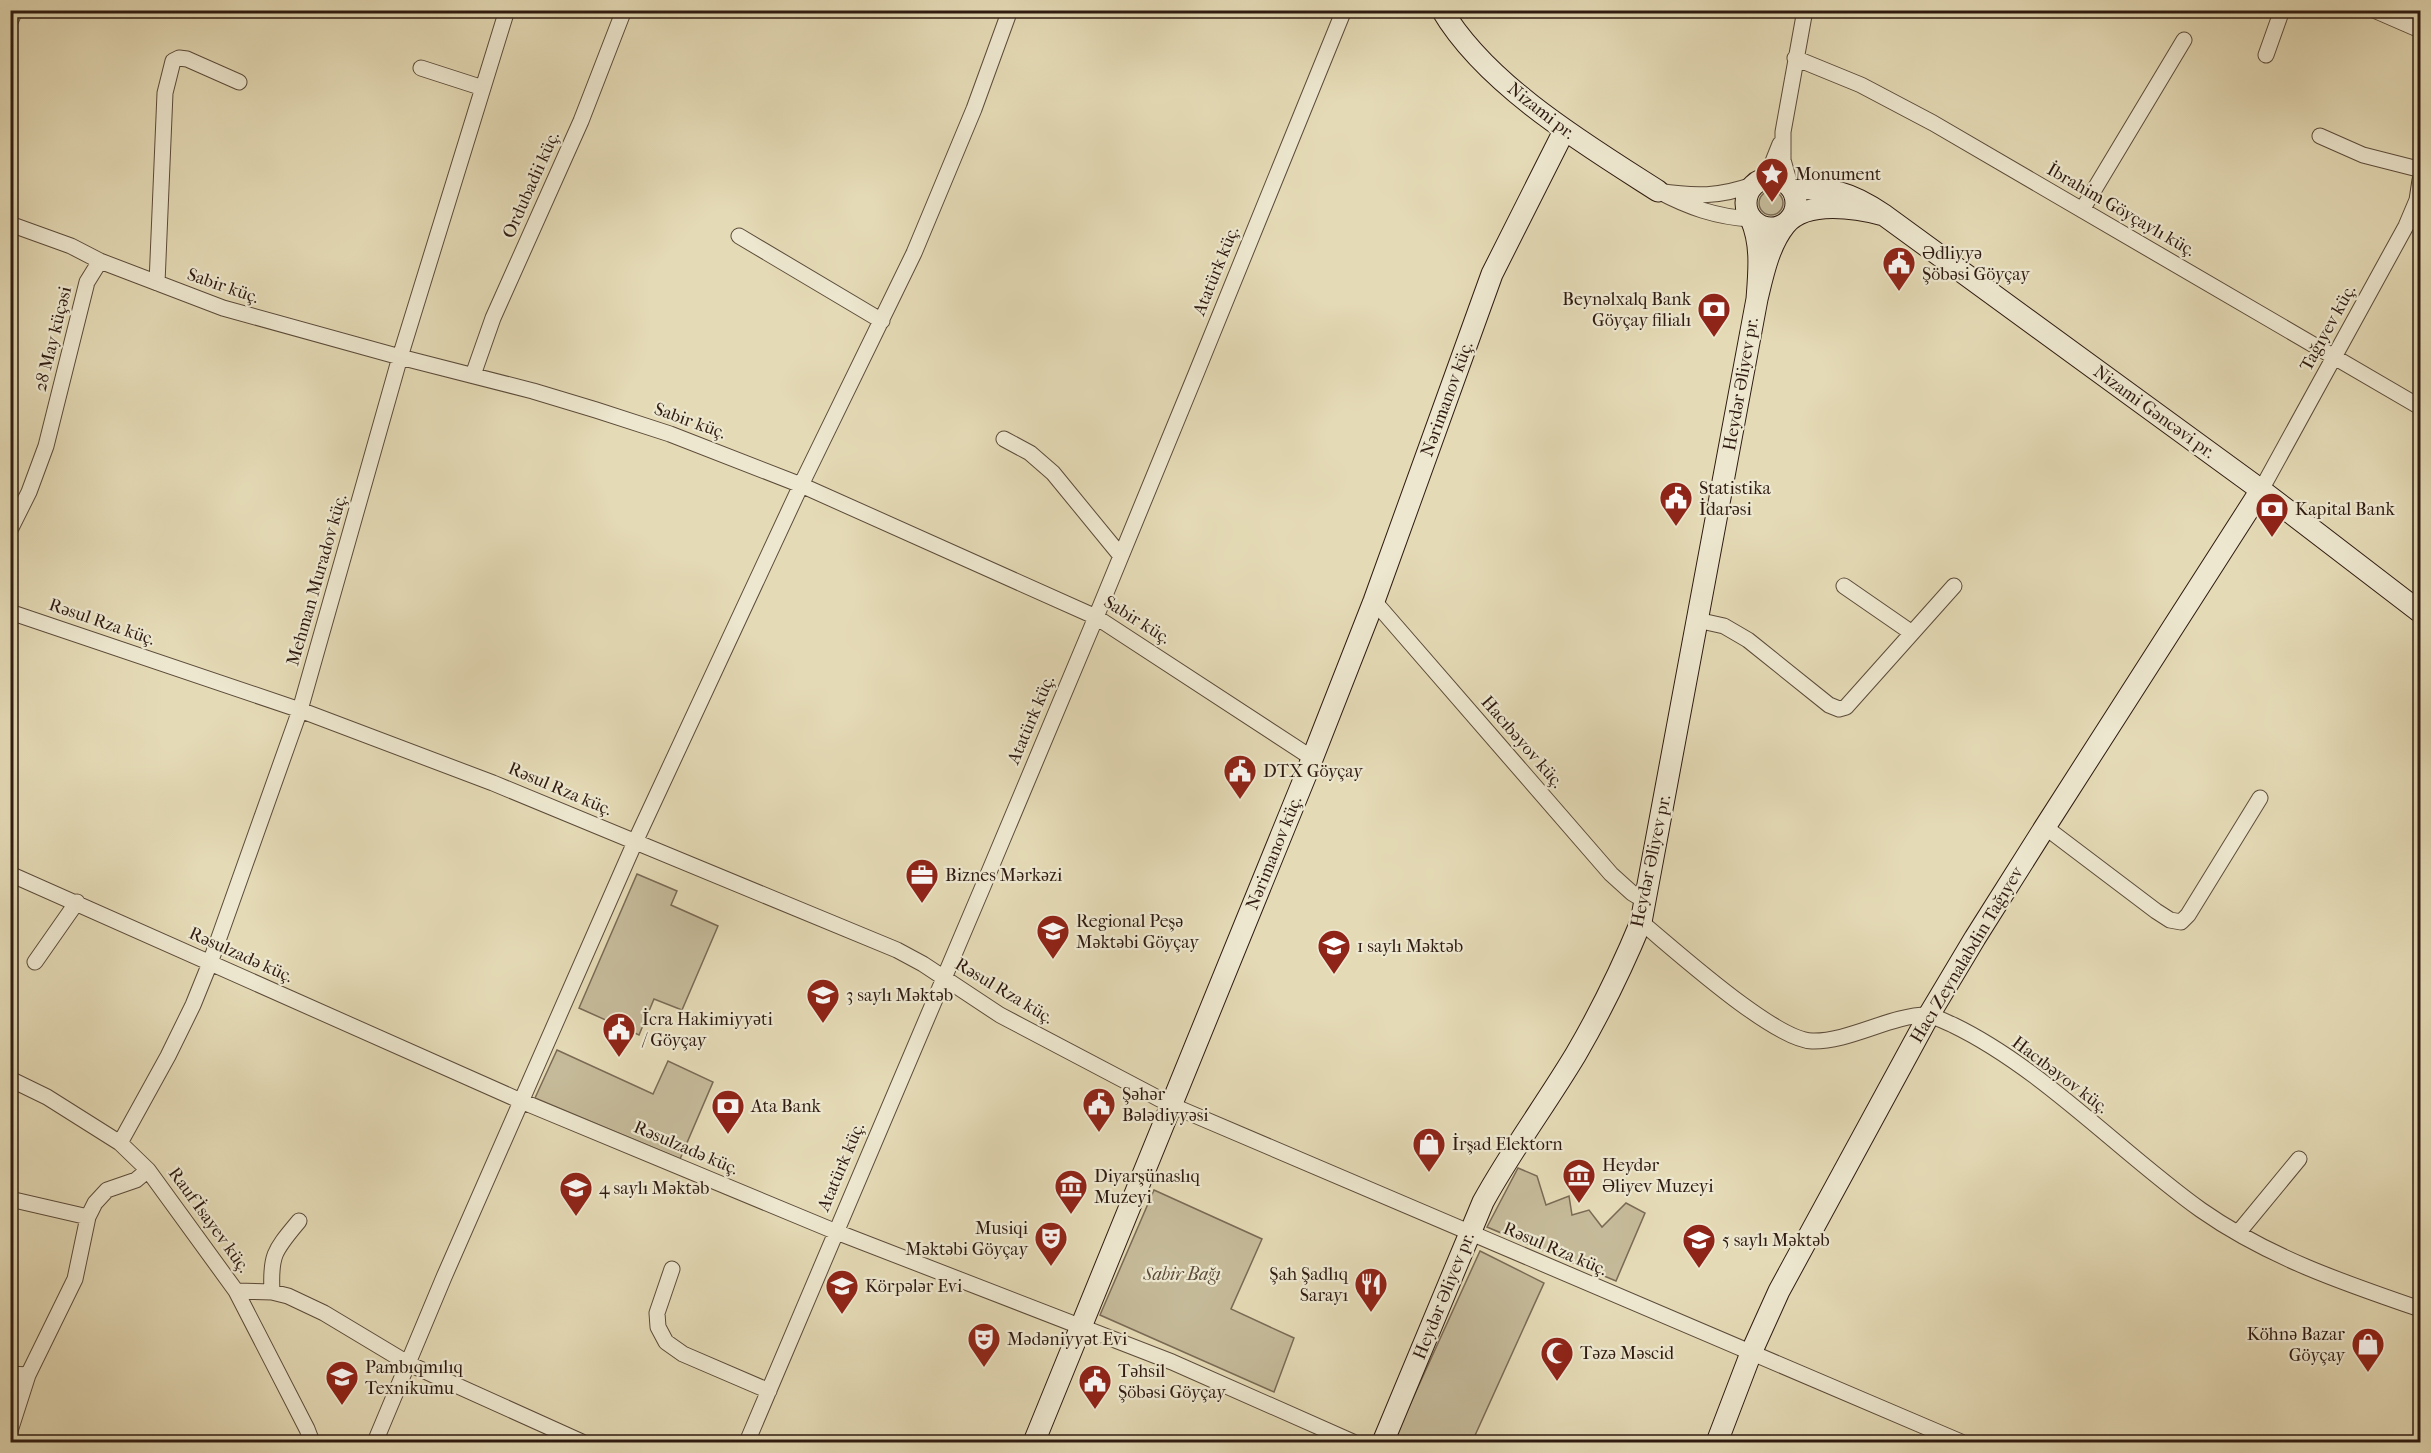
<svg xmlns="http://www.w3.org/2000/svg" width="2431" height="1453" font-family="'IM FELL French Canon',serif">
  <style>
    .green { fill: #c5ba99; stroke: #7a6a55; stroke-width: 1.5 }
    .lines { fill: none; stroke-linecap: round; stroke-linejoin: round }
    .street-casing { stroke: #5c4b3a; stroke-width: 17 }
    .secondary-casing { stroke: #2f1b11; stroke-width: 23 }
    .street { stroke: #ede7cf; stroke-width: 15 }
    .secondary { stroke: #ede7cf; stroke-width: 21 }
    .labels { text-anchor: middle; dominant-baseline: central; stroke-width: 4.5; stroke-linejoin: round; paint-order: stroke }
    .street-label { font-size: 18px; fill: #2f1b11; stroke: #ede7cf }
    .poi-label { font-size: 18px; fill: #2f1b11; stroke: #ede7cf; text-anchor: start }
    .park-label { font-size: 18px; font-style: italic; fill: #5c4b3a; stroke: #ede7cf }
  </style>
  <rect width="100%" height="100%" fill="#e4dab5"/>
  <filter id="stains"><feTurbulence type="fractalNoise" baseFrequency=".00333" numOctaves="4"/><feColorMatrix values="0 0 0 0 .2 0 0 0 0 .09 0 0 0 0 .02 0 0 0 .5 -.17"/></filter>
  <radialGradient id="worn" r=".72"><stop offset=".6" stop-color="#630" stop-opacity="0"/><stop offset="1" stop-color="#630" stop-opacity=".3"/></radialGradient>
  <path class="green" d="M1759 203a12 12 0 1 1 24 0a12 12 0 1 1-24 0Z
    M637 874 677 891 671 905 718 926 682 1010 654 999 639 1035 579 1008Z
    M557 1050 653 1094 668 1061 713 1082 680 1159 535 1098Z
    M1518 1168 1537 1176 1546 1205 1569 1196 1572 1215 1589 1210 1602 1227 1626 1203 1645 1213 1616 1281 1487 1227Z
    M1154 1190 1262 1239 1231 1309 1294 1338 1274 1392 1100 1315Z
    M1480 1251 1544 1283 1472 1442H1393Z"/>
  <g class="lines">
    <defs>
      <path id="street" d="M2374 10 2420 30
        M10 22 15 10
        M2266 55 2282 10
        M1795 58 1861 85 1933 123 2420 407
        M421 68 483 88
        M2320 136 2363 155 2418 169
        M1762 180 1772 164 1780 144
        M1791 188 1783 160V132L1805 10
        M2082 210 2184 40
        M1751 219C1716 217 1688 207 1658 191 1695 197 1720 197 1755 184
        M10 224 71 246 100 261 223 308 400 357 533 391 596 410 670 434 801 485 1096 617 1312 758
        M739 236 882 321
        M157 283 165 93 173 61 179 58 187 59 239 82
        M473 375 493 318 581 121 624 10
        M1004 439 1030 453 1053 473 1121 556
        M2261 490 2406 226 2417 200 2420 180
        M10 530 29 492 46 446 87 282 100 261
        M1844 586 1912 633
        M1374 601 1611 874 1632 893 1647 902
        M10 612 300 710 493 783 897 950 923 964 1000 1015 1171 1105 1961 1442
        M1697 620 1724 626 1748 640 1829 705 1839 709 1846 707 1954 586
        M2045 827 2156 911 2170 920 2181 922 2188 915 2260 798
        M10 874 521 1101 834 1231 1172 1362 1353 1442
        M1641 922C1674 949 1774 1040 1812 1041 1849 1042 1891 1015 1927 1015 1935 1016 1946 1022 1953 1025 2042 1068 2120 1152 2201 1210 2268 1257 2344 1283 2420 1309
        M35 962 77 902
        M10 1079 47 1097 120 1143 148 1170 236 1291 307 1429 312 1442
        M120 1143 168 1056 193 1005 210 963 300 710 400 357 507 10
        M10 1199 88 1217
        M2238 1233 2299 1159
        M672 1269 657 1313 658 1327 666 1342 683 1354 769 1391
        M236 1291 272 1292 288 1296 324 1313 409 1364 582 1442
        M272 1292C270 1254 275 1250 299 1221
        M10 1374 28 1375
        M10 1431 28 1375 75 1279 88 1217 95 1203 107 1190 136 1180 148 1170
        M375 1442 444 1277 635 842 801 485 914 253 974 109 1010 10
        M747 1442C862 1167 982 893 1096 617 1180 415 1261 213 1344 10"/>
      <path id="secondary" d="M1442 10C1486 85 1586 145 1658 191
        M1746 203a25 25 0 1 1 50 0a25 25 0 1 1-50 0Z
        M1884 215 2261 490 2420 612
        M1751 219C1762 244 1759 272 1757 299 1763 274 1769 245 1785 225 1806 199 1857 208 1884 215 1849 191 1833 189 1791 188
        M1034 1442 1305 777 1374 601 1492 274 1564 131
        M1383 1442 1483 1202C1511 1151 1546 1104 1576 1054 1601 1011 1622 968 1641 922L1757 299
        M1717 1442 1751 1353 1779 1291 1929 1015 1975 938 2045 827 2261 490"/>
    </defs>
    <use href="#street" class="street-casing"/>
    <use href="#secondary" class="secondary-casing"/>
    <use href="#street" class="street"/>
    <use href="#secondary" class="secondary"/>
  </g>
  <defs>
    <symbol id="sight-pin" viewBox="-11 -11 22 30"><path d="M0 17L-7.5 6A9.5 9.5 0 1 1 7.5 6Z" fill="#8f2418" stroke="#ede7cf"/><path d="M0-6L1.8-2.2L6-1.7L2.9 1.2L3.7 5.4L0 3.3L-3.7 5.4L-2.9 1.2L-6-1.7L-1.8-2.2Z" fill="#fff"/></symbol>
    <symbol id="civic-pin" viewBox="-11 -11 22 30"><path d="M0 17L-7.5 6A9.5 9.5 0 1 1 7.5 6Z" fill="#8f2418" stroke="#ede7cf"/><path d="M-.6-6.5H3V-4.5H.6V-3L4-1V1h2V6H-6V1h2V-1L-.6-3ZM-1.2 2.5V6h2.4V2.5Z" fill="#fff"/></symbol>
    <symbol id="bank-pin" viewBox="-11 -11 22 30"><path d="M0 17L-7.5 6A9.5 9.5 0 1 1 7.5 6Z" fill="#8f2418" stroke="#ede7cf"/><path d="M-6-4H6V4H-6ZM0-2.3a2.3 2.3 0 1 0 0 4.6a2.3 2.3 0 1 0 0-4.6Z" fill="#fff"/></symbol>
    <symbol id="office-pin" viewBox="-11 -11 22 30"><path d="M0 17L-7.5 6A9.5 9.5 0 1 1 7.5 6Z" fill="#8f2418" stroke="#ede7cf"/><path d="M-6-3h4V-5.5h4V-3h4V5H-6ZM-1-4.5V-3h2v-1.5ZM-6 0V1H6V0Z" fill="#fff"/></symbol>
    <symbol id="university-pin" viewBox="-11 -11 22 30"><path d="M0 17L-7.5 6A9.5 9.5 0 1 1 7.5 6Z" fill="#8f2418" stroke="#ede7cf"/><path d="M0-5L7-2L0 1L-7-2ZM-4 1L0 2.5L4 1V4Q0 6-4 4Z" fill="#fff"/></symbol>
    <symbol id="school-pin" viewBox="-11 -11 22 30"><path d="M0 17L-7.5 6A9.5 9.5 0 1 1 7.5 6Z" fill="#8f2418" stroke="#ede7cf"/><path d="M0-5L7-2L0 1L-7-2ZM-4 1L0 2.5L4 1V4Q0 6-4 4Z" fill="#fff"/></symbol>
    <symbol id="shop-pin" viewBox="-11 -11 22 30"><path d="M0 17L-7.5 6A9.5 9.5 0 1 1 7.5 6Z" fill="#8f2418" stroke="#ede7cf"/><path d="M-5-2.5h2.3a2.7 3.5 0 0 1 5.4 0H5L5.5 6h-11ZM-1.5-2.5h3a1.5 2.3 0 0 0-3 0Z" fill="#fff"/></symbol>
    <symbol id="museum-pin" viewBox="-11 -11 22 30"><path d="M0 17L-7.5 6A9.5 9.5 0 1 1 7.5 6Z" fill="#8f2418" stroke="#ede7cf"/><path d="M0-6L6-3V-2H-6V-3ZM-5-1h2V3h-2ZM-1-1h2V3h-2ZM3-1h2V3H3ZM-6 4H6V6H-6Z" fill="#fff"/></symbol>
    <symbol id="theatre-pin" viewBox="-11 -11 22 30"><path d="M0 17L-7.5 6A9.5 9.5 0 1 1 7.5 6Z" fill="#8f2418" stroke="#ede7cf"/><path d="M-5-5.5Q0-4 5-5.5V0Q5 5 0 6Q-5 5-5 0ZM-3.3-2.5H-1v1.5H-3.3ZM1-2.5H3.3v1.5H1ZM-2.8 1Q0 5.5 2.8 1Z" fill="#fff"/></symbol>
    <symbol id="restaurant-pin" viewBox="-11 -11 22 30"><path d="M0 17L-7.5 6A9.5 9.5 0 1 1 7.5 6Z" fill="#8f2418" stroke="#ede7cf"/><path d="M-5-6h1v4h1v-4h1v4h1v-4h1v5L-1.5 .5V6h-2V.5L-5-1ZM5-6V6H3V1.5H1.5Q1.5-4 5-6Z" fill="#fff"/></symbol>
    <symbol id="mosque-pin" viewBox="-11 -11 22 30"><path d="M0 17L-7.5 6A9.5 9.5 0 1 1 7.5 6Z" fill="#8f2418" stroke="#ede7cf"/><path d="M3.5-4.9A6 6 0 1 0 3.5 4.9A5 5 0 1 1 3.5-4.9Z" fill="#fff"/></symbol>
  </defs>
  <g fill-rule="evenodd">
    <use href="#sight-pin" x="1753" y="155" width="38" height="52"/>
    <use href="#civic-pin" x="1880" y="244" width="38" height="52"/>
    <use href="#bank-pin" x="1695" y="290" width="38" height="52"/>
    <use href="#civic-pin" x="1657" y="479" width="38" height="52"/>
    <use href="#bank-pin" x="2253" y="490" width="38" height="52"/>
    <use href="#civic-pin" x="1221" y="752" width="38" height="52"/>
    <use href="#office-pin" x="903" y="856" width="38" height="52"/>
    <use href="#university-pin" x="1034" y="912" width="38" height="52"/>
    <use href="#school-pin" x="1315" y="927" width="38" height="52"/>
    <use href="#school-pin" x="804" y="976" width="38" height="52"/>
    <use href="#civic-pin" x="600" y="1010" width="38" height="52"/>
    <use href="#civic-pin" x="1080" y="1085" width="38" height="52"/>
    <use href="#bank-pin" x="709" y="1087" width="38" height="52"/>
    <use href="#shop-pin" x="1410" y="1125" width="38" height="52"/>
    <use href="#museum-pin" x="1560" y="1156" width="38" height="52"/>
    <use href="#museum-pin" x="1052" y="1167" width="38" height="52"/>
    <use href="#school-pin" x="557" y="1169" width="38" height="52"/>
    <use href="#theatre-pin" x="1032" y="1219" width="38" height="52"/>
    <use href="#school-pin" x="1680" y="1221" width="38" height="52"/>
    <use href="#restaurant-pin" x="1352" y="1265" width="38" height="52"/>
    <use href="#school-pin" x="823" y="1267" width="38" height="52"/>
    <use href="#theatre-pin" x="965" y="1320" width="38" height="52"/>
    <use href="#shop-pin" x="2349" y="1325" width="38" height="52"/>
    <use href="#mosque-pin" x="1538" y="1334" width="38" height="52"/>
    <use href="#university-pin" x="323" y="1358" width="38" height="52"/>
    <use href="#civic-pin" x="1076" y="1362" width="38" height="52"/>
  </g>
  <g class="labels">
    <g class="street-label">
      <text transform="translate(1541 111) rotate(38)">Nizami pr.</text>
      <text transform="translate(531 185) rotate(-66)">Ordubadii küç.</text>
      <text transform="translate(2121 210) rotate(30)">İbrahim Göyçaylı küç.</text>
      <text transform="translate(1216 271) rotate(-68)">Atatürk küç.</text>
      <text transform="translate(223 286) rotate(19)">Sabir küç.</text>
      <text transform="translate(2328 328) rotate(-61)">Tağıyev küç.</text>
      <text transform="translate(53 339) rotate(-76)">28 May küçəsi</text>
      <text transform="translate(1741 384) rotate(-80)">Heydər Əliyev pr.</text>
      <text transform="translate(1447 399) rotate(-70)">Nərimanov küç.</text>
      <text transform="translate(2154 412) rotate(36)">Nizami Gəncəvi pr.</text>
      <text transform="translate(690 421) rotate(20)">Sabir küç.</text>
      <text transform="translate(317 580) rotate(-74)">Mehman Muradov küç.</text>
      <text transform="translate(1137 620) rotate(32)">Sabir küç.</text>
      <text transform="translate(102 622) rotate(19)">Rəsul Rza küç.</text>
      <text transform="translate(1031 720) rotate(-67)">Atatürk küç.</text>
      <text transform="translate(1522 742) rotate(49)">Hacıbəyov küç.</text>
      <text transform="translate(560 789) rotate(23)">Rəsul Rza küç.</text>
      <text transform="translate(1274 853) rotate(-68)">Nərimanov küç.</text>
      <text transform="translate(1651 861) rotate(-78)">Heydər Əliyev pr.</text>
      <text transform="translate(241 955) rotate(24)">Rəsulzadə küç.</text>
      <text transform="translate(1967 955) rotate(-59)">Hacı Zeynalabdin Tağıyev</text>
      <text transform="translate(1004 991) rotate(31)">Rəsul Rza küç.</text>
      <text transform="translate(2060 1075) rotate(37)">Hacıbəyov küç.</text>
      <text transform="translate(686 1148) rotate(23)">Rəsulzadə küç.</text>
      <text transform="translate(841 1167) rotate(-67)">Atatürk küç.</text>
      <text transform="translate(209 1220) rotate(54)">Rauf İsayev küç.</text>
      <text transform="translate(1555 1249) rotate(23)">Rəsul Rza küç.</text>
      <text transform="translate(1444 1296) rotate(-68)">Heydər Əliyev pr.</text>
    </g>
    <g class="poi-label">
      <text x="1795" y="174">Monument</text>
      <text x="1922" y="253">Ədliyyə<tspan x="1922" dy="21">Şöbəsi Göyçay</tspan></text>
      <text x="1691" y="299" text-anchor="end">Beynəlxalq Bank<tspan x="1691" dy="21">Göyçay filialı</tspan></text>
      <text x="1699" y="488">Statistika<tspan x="1699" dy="21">İdarəsi</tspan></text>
      <text x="2295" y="509">Kapital Bank</text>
      <text x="1263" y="771">DTX Göyçay</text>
      <text x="945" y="875">Biznes Mərkəzi</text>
      <text x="1076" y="921">Regional Peşə<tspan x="1076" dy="21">Məktəbi Göyçay</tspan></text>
      <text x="1357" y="946">1 saylı Məktəb</text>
      <text x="846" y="995">3 saylı Məktəb</text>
      <text x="642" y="1019">İcra Hakimiyyəti<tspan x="642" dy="21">/ Göyçay</tspan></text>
      <text x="1122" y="1094">Şəhər<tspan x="1122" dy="21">Bələdiyyəsi</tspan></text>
      <text x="751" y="1106">Ata Bank</text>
      <text x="1452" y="1144">İrşad Elektorn</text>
      <text x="1602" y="1165">Heydər<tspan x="1602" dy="21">Əliyev Muzeyi</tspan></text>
      <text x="1094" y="1176">Diyarşünaslıq<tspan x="1094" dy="21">Muzeyi</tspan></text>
      <text x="599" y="1188">4 saylı Məktəb</text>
      <text x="1028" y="1228" text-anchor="end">Musiqi<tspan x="1028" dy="21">Məktəbi Göyçay</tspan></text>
      <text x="1722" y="1240">5 saylı Məktəb</text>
      <text x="1348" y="1274" text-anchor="end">Şah Şadlıq<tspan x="1348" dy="21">Sarayı</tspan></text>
      <text x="865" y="1286">Körpələr Evi</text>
      <text x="2345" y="1334" text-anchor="end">Köhnə Bazar<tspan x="2345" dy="21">Göyçay</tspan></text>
      <text x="1007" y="1339">Mədəniyyət Evi</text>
      <text x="1580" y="1353">Təzə Məscid</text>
      <text x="365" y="1367">Pambıqmılıq<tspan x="365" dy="21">Texnikumu</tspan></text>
      <text x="1118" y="1371">Təhsil<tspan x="1118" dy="21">Şöbəsi Göyçay</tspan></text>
    </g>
    <g class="park-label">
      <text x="1182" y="1274">Sabir Bağı</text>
    </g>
  </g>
  <rect width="2431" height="1453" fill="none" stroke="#e4dab5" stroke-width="36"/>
  <rect x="12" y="12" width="2407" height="1429" fill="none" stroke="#2f1b11" stroke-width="3"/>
  <rect x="18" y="18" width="2395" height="1417" fill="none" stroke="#2f1b11" stroke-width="1.5"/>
  <rect width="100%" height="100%" filter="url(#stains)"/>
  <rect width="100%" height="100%" fill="url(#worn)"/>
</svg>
